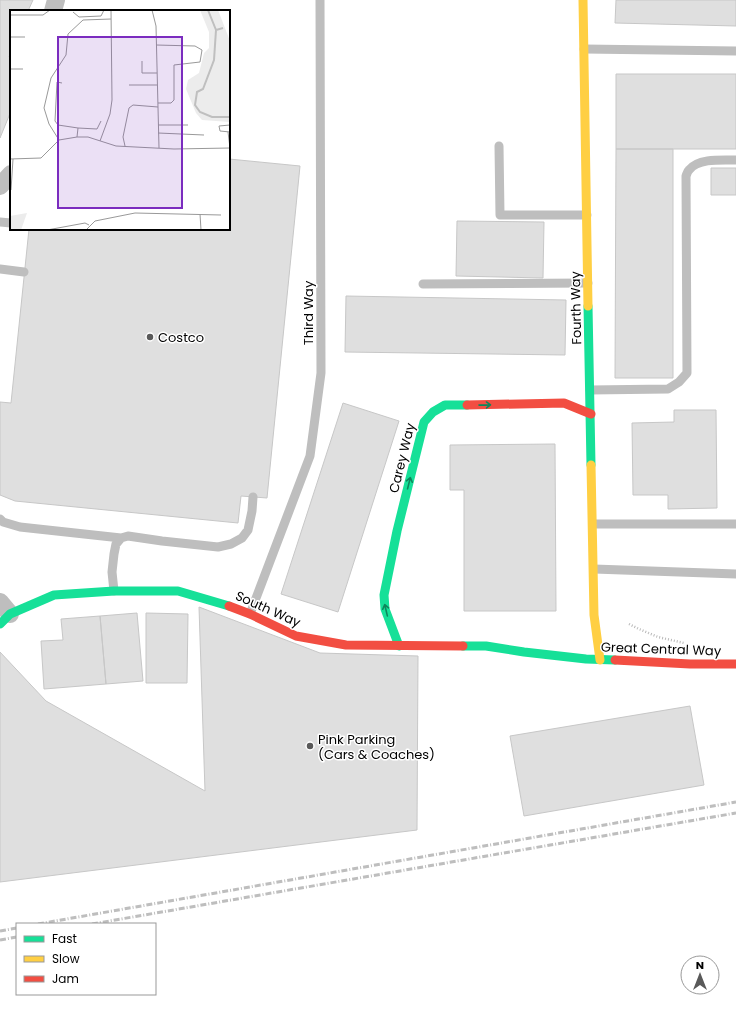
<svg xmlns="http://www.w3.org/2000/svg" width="736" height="1011" font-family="Poppins,sans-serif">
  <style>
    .building { fill: #dfdfdf; stroke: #c7c7c7 }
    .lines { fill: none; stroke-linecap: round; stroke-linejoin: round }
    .path { stroke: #b9b9b9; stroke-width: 2.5; stroke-dasharray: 1 2; stroke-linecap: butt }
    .lane { stroke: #bebebe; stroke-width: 9 }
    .street { stroke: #bebebe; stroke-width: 18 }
    .fast { stroke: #16e098; stroke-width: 9 }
    .slow { stroke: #ffcf43; stroke-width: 9 }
    .jam { stroke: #f24e42; stroke-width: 9 }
    .rail { stroke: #bebebe; stroke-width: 3; stroke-dasharray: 6 2 1 2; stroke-linecap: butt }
    .oneway { stroke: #0d865b }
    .poi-dot { fill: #595959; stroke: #fff; stroke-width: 1.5 }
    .labels { text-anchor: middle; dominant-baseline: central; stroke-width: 3; stroke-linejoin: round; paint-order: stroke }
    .street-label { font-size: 13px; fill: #000; stroke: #fff }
    .poi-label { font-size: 13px; fill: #000; stroke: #fff; text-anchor: start }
    .inset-river { fill: none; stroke: #bfbfbf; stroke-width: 2 }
    .inset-road { fill: none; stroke: #999; stroke-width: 1 }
    .view { fill: #7b2cbf; fill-opacity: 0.15; stroke: #7b2cbf; stroke-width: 2 }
    .inset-edge { fill: none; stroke: #000; stroke-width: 2 }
  </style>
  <rect width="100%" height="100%" fill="#fff"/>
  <path class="building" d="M0 0H33L28 11H11V52L9 57 11 58V111L0 138Z
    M616 0H736V26L615 23Z
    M616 74H736V149H616Z
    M616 149H673V378H615Z
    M229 159 300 166 267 498 241 496 238 523 15 501 0 495V402L11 403 29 229H229Z
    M711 168H736V195H711Z
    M457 221 544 222 543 278 456 276Z
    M346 296 566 300 565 355 345 352Z
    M343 403 399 421 338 612 281 594Z
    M674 410H716L717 508 668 509V495H633L632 423 674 422Z
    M555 444 556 611H464V490H450V445Z
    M199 607 320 653 418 656 417 830 0 882V652L46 701 205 791Z
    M137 613 143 681 106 684 100 616Z
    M146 613 188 614 187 683H146Z
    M100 616 106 684 44 689 41 641 63 640 61 619Z
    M690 706 704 785 524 816 510 736Z"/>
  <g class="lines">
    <path class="path" d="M629 624 639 629 658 637 684 643"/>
    <path class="lane" d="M584 49 736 51
      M499 146 500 215H587
      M0 222 11 223
      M0 269 24 272
      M423 284 588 283
      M590 390 668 389 679 382 687 373 686 176C687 174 687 172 689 170 698 158 722 160 736 160
      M0 519 3 522 20 527 121 538
      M593 524H736
      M594 569 736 574
      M114 591 112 572 114 554 116 544 121 538 128 536 162 541 218 547 231 544 242 538 248 530 252 511 253 497
      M250 614 310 456 321 373 320 0"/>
    <path class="street" d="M53 11 56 0
      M0 186 11 174
      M0 602 10 614"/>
    <path class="fast" d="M588 306 591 465
      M0 624 10 614 54 595 114 591H178L229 606
      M399 646 385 609 384 595 397 531 424 422 433 412 445 405H467
      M463 646H486L524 652 586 659 615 660"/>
    <path class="slow" d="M583 0 588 306
      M591 465 594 615 600 660"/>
    <path class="jam" d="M467 405 564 403 591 414
      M229 606 250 614 296 636 346 645 463 646
      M615 660 690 664H736"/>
    <path class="rail" d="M38 924 736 802
      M92 924 736 813
      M0 931 17 928
      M0 940 17 937"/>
  </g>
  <defs><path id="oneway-shaft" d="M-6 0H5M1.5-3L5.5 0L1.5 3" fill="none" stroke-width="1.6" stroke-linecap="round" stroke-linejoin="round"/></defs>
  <g class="oneway">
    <use href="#oneway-shaft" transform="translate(485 405) rotate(-1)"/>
    <use href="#oneway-shaft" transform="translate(409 483) rotate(-76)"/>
    <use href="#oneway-shaft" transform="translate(386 610) rotate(-103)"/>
  </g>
  <g class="poi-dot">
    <circle cx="150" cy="337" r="4"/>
    <circle cx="310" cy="746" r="4"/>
  </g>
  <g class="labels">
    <g class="street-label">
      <text transform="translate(576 308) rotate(-91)">Fourth Way</text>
      <text transform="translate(308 313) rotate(-90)">Third Way</text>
      <text transform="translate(402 458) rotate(-76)">Carey Way</text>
      <text transform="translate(268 609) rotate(24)">South Way</text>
      <text transform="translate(661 649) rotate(2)">Great Central Way</text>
    </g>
    <g class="poi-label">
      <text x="158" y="337">Costco</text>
      <text x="318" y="739">Pink Parking<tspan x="318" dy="15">(Cars &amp; Coaches)</tspan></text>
    </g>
  </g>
  <g transform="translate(10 10)">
    <rect width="220" height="220" fill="#fff"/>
    <path d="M190 0H208L220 31V112L192 110 186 103 176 79 178 70 189 63 194 43 199 38V22Z" fill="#ececec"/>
    <path d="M17 203 11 220H0V206Z" fill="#ececec"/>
    <path class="inset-river" d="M198 0 206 20M213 18 206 20 204 50 193 79 187 82 185 95 190 102 202 107H220"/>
    <path class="inset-road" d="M142 0 146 16 149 138M63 2 69 7 91 6 94 0M0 5H33L40 0M0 27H15M146 35 185 36 192 40 190 52 164 55V90L161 93H148M132 51V63H147M0 59H13M52 73 47 72 45 111 48 115 68 118M119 75H147M148 115H178M220 115 209 116 210 121 220 122M218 122 220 138M148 123 194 125M67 127 68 118 87 119 91 111M49 130 39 114 34 98 41 68 56 45 58 24 73 10 101 9M90 131 100 104 102 90 101 0M115 136 113 127 119 98 123 95 148 97M0 149 31 148 49 130 67 127H78L106 136 164 139 220 138M1 180 3 149M190 204 191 220M37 220 75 213 79 215M76 220 85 211 125 203 211 205"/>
    <path class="view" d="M48 27H172V198H48Z"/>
    <rect width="220" height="220" class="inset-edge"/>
  </g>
  <rect x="16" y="923" width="140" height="72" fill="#ffffff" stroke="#999999"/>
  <rect x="24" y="936" width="20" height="6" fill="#16e098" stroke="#999999"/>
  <text x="52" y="943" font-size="12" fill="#000000">Fast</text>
  <rect x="24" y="956" width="20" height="6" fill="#ffcf43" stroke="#999999"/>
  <text x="52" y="963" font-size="12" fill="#000000">Slow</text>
  <rect x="24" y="976" width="20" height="6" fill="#f24e42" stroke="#999999"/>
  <text x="52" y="983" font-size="12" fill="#000000">Jam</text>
  <g transform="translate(700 975)"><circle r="19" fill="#ffffff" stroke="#999999"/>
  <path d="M0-3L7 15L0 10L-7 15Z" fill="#595959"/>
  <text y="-6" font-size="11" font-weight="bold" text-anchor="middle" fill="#000000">N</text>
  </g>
</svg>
